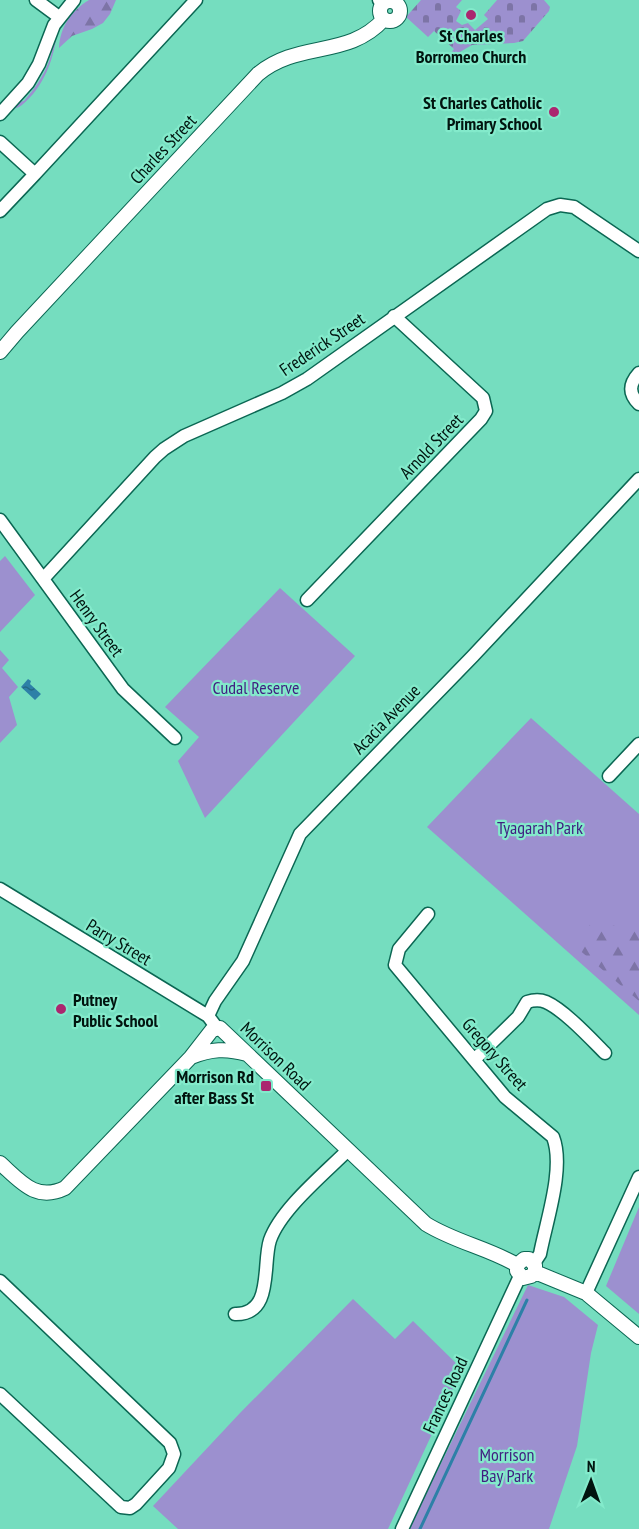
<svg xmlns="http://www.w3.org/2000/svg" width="639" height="1529" font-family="'PT Sans Narrow',sans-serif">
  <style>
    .green { fill: #9c90cf }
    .forest { fill: url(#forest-firs) }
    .cemetery { fill: url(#cemetery-stones) }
    .water { fill: url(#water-ripples) }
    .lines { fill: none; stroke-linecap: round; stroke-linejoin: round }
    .stream { stroke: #2d80a7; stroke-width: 3 }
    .minor-casing { stroke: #0b6753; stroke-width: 15 }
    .tertiary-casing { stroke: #0b6753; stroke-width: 16 }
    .minor { stroke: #fff; stroke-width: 12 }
    .tertiary { stroke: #fff; stroke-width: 14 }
    .poi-dot { fill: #ab266f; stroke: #83eacb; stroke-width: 2 }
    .labels { text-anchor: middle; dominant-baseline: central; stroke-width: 4.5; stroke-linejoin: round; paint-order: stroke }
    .poi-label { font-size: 18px; font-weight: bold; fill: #01140f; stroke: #83eacb; text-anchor: end }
    .street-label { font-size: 18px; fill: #01140f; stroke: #83eacb }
    .park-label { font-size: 18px; fill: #401e80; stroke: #83eacb }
  </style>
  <defs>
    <pattern id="forest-firs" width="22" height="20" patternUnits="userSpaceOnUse" patternTransform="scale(1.5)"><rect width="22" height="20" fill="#9c90cf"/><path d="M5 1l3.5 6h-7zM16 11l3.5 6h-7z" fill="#7d74a6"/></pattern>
    <pattern id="cemetery-stones" width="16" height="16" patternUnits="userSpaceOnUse" patternTransform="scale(1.5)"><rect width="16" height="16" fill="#9c90cf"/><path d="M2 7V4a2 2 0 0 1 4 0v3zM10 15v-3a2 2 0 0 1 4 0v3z" fill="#7d74a6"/></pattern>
    <pattern id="water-ripples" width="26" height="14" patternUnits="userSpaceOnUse" patternTransform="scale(1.5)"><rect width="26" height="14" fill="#2d80a7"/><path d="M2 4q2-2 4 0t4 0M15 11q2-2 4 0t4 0" fill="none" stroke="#246886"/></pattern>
  </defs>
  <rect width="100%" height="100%" fill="#75ddbf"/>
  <path class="green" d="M57 32C54 59 44 87 22 105 20 107 16 108 13 109 9 112 4 119 0 123L18 102 24 101C37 86 47 71 52 52L49 47Z
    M5 556 35 595 0 632V561Z
    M280 588 355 656 205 818 178 761 199 737 165 707Z
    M0 650 9 660 2 668 18 687 9 697 17 725 0 743Z
    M531 718 639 814V1015L427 827Z
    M639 1207V1314L606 1286Z
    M528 1285 564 1297 598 1325 591 1353 577 1446 549 1529H409Z
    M353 1299 395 1339 413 1321 462 1369 388 1529H178L153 1506 240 1413Z"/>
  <path class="forest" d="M89 0H116L110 14 103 23 92 29 72 36 59 48C60 27 71 11 89 0Z
    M592 921 639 931V1001L577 948Z"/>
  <path class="cemetery" d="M421 0H462L456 7 461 11 456 21 462 25 468 23 475 30 488 19 484 15 497 0H544L550 7 549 11 523 41 514 43 472 45 453 56 450 54 454 49 434 31 428 37 406 17Z"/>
  <path class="water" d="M28 679 31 681 30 684 41 694 35 700 21 687Z"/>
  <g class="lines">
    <path class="stream" d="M420 1529 527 1300"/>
    <defs>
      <path id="minor" d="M36 0 59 17
        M379 0 383 4
        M0 114 28 83 39 64 54 25 74 0
        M0 142 35 174 0 211
        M35 174 196 0
        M639 373C629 384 628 393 639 404
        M0 520 123 689 175 738
        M43 579 155 457 164 449 184 436 282 393 307 379 547 209 560 205 574 207 639 251
        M307 600 481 419 486 411 483 398 394 316
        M609 776 639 744
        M0 889 208 1016 217 1028
        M428 914 399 949 395 965 505 1097 553 1137C565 1168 546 1222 540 1254L534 1263
        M208 1016 215 1001 243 961 300 834 473 656 639 479
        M475 1059 518 1017 527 1002C533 1000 539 999 546 1002 564 1010 590 1038 605 1053
        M0 1281 170 1443 174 1454 169 1468 136 1504 130 1508 121 1507 0 1394
        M586 1293 639 1177
        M235 1314C274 1315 262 1264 270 1240 281 1209 324 1174 348 1150
        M402 1529 520 1276"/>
      <path id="tertiary" d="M380 11a10 10 0 1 1 20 0a10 10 0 1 1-20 0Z
        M0 352 17 332 258 74C299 40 348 59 384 19
        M191 1057C211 1049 226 1048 247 1054
        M0 1163C21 1182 36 1202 65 1188L191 1057 212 1030 220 1028 426 1224C455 1242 488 1248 517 1265
        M517 1265 524 1259H529L535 1265V1272
        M517 1265V1271L523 1278 531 1276 535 1272
        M535 1272 586 1293 639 1337"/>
    </defs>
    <use href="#minor" class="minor-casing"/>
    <use href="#tertiary" class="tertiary-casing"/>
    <use href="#minor" class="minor"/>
    <use href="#tertiary" class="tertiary"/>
  </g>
  <g class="poi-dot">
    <circle cx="471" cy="15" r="6"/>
    <circle cx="554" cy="112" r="6"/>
    <circle cx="61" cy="1009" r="6"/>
    <rect x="260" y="1080" width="12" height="12" rx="3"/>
  </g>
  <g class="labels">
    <g class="poi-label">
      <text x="471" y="35" text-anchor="middle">St Charles<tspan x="471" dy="21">Borromeo Church</tspan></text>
      <text x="542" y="102">St Charles Catholic<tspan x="542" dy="21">Primary School</tspan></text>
      <text x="73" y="999" text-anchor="start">Putney<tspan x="73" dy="21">Public School</tspan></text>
      <text x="254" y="1076">Morrison Rd<tspan x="254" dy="21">after Bass St</tspan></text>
    </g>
    <g class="street-label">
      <text transform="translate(163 149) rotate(-47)">Charles Street</text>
      <text transform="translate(322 344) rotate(-34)">Frederick Street</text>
      <text transform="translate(431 446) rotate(-46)">Arnold Street</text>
      <text transform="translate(97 623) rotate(54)">Henry Street</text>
      <text transform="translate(386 719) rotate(-46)">Acacia Avenue</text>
      <text transform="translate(119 942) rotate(31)">Parry Street</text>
      <text transform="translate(495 1054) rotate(49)">Gregory Street</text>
      <text transform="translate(276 1056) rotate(44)">Morrison Road</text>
      <text transform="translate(445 1395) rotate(-65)">Frances Road</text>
    </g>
    <g class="park-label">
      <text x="256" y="687">Cudal Reserve</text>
      <text x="540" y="827">Tyagarah Park</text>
      <text x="507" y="1454">Morrison<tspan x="507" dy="21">Bay Park</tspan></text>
    </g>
  </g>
  <g transform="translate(591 1481) rotate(1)" stroke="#83eacb" stroke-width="4.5" paint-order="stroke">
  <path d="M0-4.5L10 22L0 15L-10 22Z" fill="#01140f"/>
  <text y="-9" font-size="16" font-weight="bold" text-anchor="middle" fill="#01140f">N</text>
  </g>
</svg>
